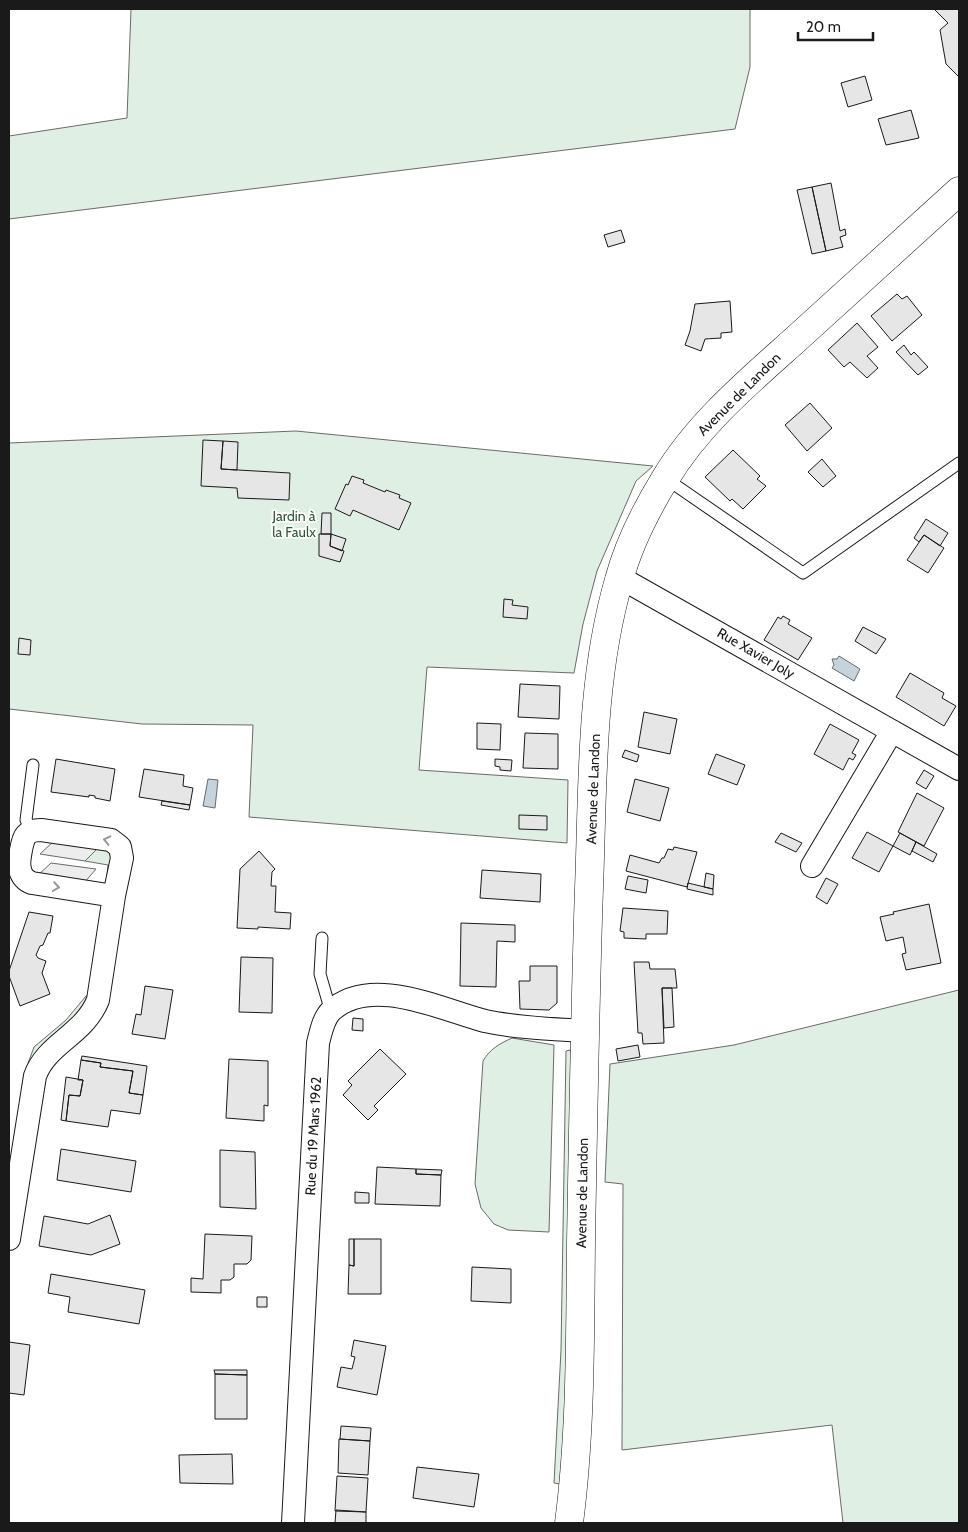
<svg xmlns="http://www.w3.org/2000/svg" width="968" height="1532" font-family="Cabin,sans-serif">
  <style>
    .green { fill: #e0efe3; stroke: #6a6a6a }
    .parking { fill: #ededed; stroke: #6a6a6a }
    .water { fill: #c6d2dc; stroke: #6a6a6a }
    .building { fill: #e6e6e6; stroke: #1a1a1a }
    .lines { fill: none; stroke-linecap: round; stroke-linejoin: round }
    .lane-casing { stroke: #1a1a1a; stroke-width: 13 }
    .street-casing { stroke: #1a1a1a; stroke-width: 24 }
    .secondary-casing { stroke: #1a1a1a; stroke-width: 29 }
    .lane { stroke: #fff; stroke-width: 11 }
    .street { stroke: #fff; stroke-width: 22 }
    .secondary { stroke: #fff; stroke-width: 28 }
    .oneway { stroke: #989898 }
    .labels { text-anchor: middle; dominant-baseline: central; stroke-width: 4; stroke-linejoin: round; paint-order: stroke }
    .street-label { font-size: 14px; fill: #1a1a1a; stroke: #fff }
    .park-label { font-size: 14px; fill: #2b5a34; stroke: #fff }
  </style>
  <rect width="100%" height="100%" fill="#fff"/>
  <path class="green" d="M131 9H750V67L735 129 9 219V136L127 118Z
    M296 431 653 466 636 481 597 571 583 624 574 673 427 667 419 770 568 780 567 843 249 817 253 725 142 724 9 709V443Z
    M99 847 112 850 106 886 108 865 85 861Z
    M959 990V1523H843L832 1425 622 1450 623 1184 605 1182 610 1064 734 1045Z
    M90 995 86 1006 33 1066H27L34 1047 66 1020 86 996Z
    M512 1038 554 1045 549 1232 508 1230 494 1224 481 1208 475 1184 483 1061C490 1049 499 1044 512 1038Z
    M570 1050 572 1062 567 1386 560 1484 554 1483 561 1350 566 1051Z"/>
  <path class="parking" d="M55 840 99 847 85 861 40 854Z
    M51 863 96 869 84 883 37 876Z"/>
  <path class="water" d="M839 656 860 669 854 681 832 668 834 665 832 659H837Z
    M208 779 218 780 215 808 203 806Z"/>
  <path class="building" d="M934 9H959V77L946 64 940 30 948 23Z
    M865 76 872 100 848 107 841 83Z
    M911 110 919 138 886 145 878 119Z
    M831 183 840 231 845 229 846 235 840 237 843 247 826 251 812 187Z
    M812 187 826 251 812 254 797 190Z
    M621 230 625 242 608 247 604 235Z
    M897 294 902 299 907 296 922 315 892 341 871 316Z
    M730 301 732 332 721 333V338L705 339 701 351 685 345 690 331 695 304Z
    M857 323 878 347 867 356 878 368 867 378 850 362 844 367 828 350Z
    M904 345 911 355 914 352 928 367 918 375 896 352Z
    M810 403 832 428 807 451 785 425Z
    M203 440 223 441 221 469 290 473 289 500 238 498 237 488 201 486Z
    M223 441 238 442 237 470 221 469Z
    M733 450 760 476 757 479 766 486 743 509 732 499 730 501 705 477Z
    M822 459 836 476 823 487 808 472Z
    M352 476 364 480 363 483 385 492 386 490 400 495 399 498 411 503 399 530 353 510 350 516 335 509 346 484 348 485Z
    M322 513H331V534H321Z
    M926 519 948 533 940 546 924 535 919 542 914 538Z
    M319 534H331L330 546 344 551 340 562 319 556Z
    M331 534 346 539 342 551 330 546Z
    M924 535 944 548 928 573 907 560Z
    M504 599 513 600 512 605 528 607 527 619 503 617Z
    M783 616 790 620 788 624 812 638 798 660 764 640 778 617 781 619Z
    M863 627 886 639 876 654 855 641Z
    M19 638 31 640 30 655 18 654Z
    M910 673 944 693 942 698 956 706 944 726 896 697Z
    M520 684 560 686 559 719 518 717Z
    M644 712 677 719 670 754 638 747Z
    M477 723 501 724 500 750 477 749Z
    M830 724 859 740 852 753 856 755 853 760 849 758 843 770 814 754Z
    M525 733 558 734V769L523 768Z
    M625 750 639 755 637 762 622 757Z
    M716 754 745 765 737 785 708 774Z
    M56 759 115 769 110 801 95 798V796L89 795V797L51 792Z
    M495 759 512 760 511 771 500 770V767L495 766Z
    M144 769 184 775 183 786 193 788 190 805 139 797Z
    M924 770 934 776 926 789 916 783Z
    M635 779 669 788 660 821 627 812Z
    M917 793 944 808 924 846 898 832Z
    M162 801 190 805 189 810 161 805Z
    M519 815 547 816V830L519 829Z
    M867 832 893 846 879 872 852 858Z
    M781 833 802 843 796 852 775 842Z
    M900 833 916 842 910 855 893 846Z
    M916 842 937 854 933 862 912 851Z
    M674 847 697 852 687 887 626 871 630 855 659 863 662 858H664L668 849 673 850Z
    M259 851 275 869 272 872 271 886H276L275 912 291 913 290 929 258 927V929L237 928 240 869Z
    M482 870 541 874 540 902 480 898Z
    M706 873 714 875 713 889 704 887Z
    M628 876 648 880 646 893 625 889Z
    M826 878 838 884 827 904 816 897Z
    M688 883 713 889V895L687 889Z
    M929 904 941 963 906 970 902 954 906 953 903 937 886 941 880 917 894 914 893 912Z
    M623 908 668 911 667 934H646V939L624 938V932L620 931Z
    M29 912 53 916 50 933H48L43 945 40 946 36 955 38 958 46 961 42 973 50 994 20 1006 9 976V971Z
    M461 923 515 925V942L497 941 496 987 460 986Z
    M241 957 273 958 272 1013 239 1012Z
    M634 962H649L650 969H675L677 988H662L664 1043 643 1044 642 1033H638Z
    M530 966H557V1003L549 1010 520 1009 519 981H530Z
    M145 986 173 990 165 1039 132 1034 136 1014 141 1015Z
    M662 988H672L674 1027 664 1028Z
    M353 1018 363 1019V1031L352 1030Z
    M638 1045 640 1057 618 1061 616 1049Z
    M380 1049 406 1074 374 1106 378 1110 368 1120 343 1095 352 1085 348 1081Z
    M82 1056 147 1066 143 1095 129 1093 133 1071 100 1067 101 1063 81 1060Z
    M229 1059 268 1061V1106L264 1105V1121L226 1118Z
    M81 1060 101 1063 100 1067 133 1071 129 1093 143 1095 140 1114 111 1110 108 1127 66 1121 69 1095 80 1096 83 1080H78Z
    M66 1077 83 1080 80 1096 69 1095 66 1121 61 1120Z
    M61 1149 136 1161 131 1192 57 1180Z
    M220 1150 255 1152 256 1209 220 1207Z
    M377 1167 416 1169V1174L441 1175 440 1206 375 1204Z
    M416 1169 442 1170 441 1175 416 1174Z
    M355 1192 369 1193V1203H355Z
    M110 1215 120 1244 91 1255 39 1246 44 1216 88 1224Z
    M205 1234 252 1236 251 1260 247 1264H234V1277L230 1280H221V1293L191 1292V1278L203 1279Z
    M349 1239H354V1266L349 1265Z
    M354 1239H381V1294H348L349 1265 354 1266Z
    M472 1267 511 1269V1303L471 1301Z
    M51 1274 145 1290 139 1324 68 1312 70 1297 48 1293Z
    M257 1297H267V1307H257Z
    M354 1340 386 1346 377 1395 337 1387 341 1367 352 1369 355 1357 351 1356Z
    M9 1342 30 1345 24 1395 9 1393Z
    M214 1370H247V1375L215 1374Z
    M215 1374 247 1375V1419H215Z
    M341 1426 371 1428 370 1441 340 1439Z
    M339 1439 370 1441 368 1475 338 1473Z
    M232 1454 233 1484 180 1483 179 1455Z
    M417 1467 479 1474 474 1507 413 1498Z
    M337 1476 368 1478 366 1512 335 1511Z
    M336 1510 366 1512V1523H335Z"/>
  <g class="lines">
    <defs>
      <path id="lane" d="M665 478 803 573 959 463
        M32 831 26 820 33 765
        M322 938 320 974 331 1012"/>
      <path id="street" d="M619 577 959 769
        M812 866 892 731
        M9 1239 35 1076C47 1043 84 1035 98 1000L114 896 122 858 120 847 111 840 41 830C35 830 30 831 26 835 22 839 18 863 20 869 21 876 26 881 32 883L114 896
        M293 1523 318 1043C321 1032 323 1019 331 1011 371 974 442 1010 485 1021 517 1028 552 1029 584 1031"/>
      <path id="secondary" d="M569 1523C581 1430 580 1336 581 1243 583 1125 585 1007 589 888 593 786 590 680 619 580 628 546 646 510 665 479 697 425 748 382 795 340 850 290 905 240 959 191"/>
    </defs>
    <use href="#lane" class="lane-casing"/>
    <use href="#street" class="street-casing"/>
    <use href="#secondary" class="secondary-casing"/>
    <use href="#lane" class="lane"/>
    <use href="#street" class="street"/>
    <use href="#secondary" class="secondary"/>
  </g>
  <defs><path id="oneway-chevron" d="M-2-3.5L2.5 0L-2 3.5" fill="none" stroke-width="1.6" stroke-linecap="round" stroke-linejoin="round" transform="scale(1.25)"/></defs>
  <g class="oneway">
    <use href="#oneway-chevron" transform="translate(107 840) rotate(-167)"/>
    <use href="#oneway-chevron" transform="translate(56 887) rotate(9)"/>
  </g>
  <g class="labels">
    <g class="street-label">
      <text transform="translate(739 394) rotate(-45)">Avenue de Landon</text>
      <text transform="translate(756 653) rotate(30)">Rue Xavier Joly</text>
      <text transform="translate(593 789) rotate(-88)">Avenue de Landon</text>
      <text transform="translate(313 1136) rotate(-87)">Rue du 19 Mars 1962</text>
      <text transform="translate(582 1193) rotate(-89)">Avenue de Landon</text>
    </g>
    <g class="park-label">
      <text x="294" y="516">Jardin à<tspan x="294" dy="16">la Faulx</tspan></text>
    </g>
  </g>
  <rect width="968" height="1532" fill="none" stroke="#1a1a1a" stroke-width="20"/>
  <path d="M798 32v8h75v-8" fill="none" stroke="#1a1a1a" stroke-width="2.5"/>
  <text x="806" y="32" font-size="15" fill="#1a1a1a" stroke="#ffffff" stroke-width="4" paint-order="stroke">20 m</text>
</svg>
